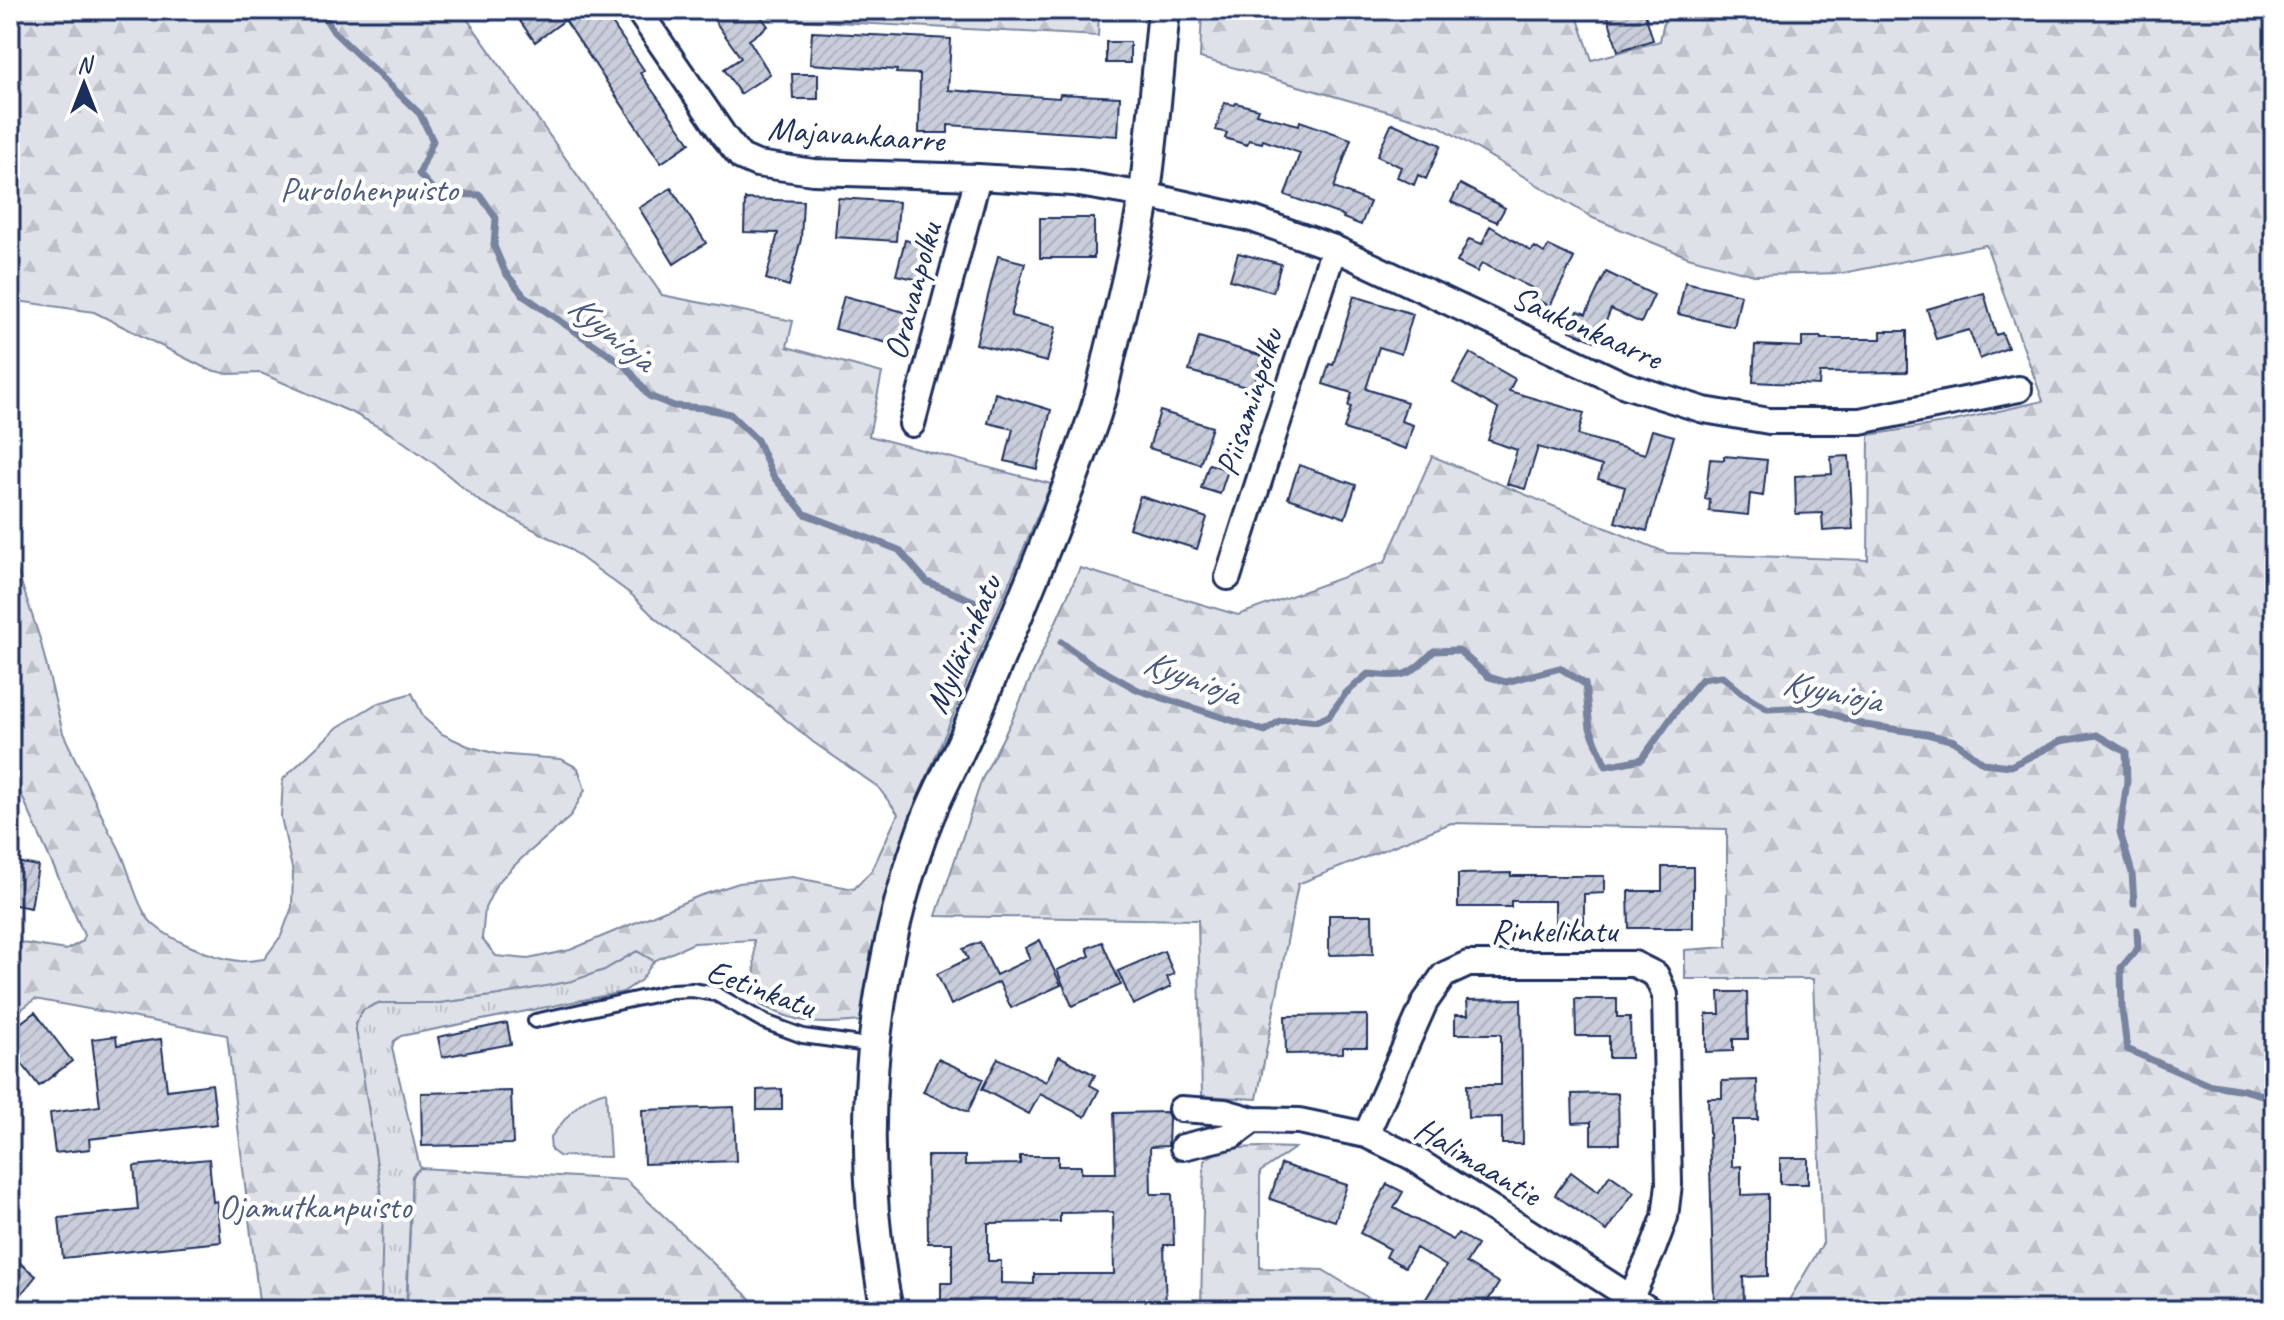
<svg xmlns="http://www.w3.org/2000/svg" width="2284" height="1320" font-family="Caveat,sans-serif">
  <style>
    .grass { fill: url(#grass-tufts); stroke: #7c88a2; stroke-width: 2 }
    .forest { fill: url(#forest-firs); stroke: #7c88a2; stroke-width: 2 }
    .park { fill: #dee1e7; stroke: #7c88a2; stroke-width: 2 }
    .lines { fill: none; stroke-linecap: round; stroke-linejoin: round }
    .stream { stroke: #77839f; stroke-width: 7 }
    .building { fill: url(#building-hatch); stroke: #1b2f5e; stroke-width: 2; fill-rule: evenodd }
    .service-casing { stroke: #1b2f5e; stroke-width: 18 }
    .minor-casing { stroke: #1b2f5e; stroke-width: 30 }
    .tertiary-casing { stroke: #1b2f5e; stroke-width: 36 }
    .service { stroke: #fff; stroke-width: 12 }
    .minor { stroke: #fff; stroke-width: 24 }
    .tertiary { stroke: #fff; stroke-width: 30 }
    .labels { text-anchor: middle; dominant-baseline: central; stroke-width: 8; stroke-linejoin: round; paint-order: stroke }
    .street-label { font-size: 34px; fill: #1b2f5e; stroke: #fff }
    .park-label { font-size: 34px; fill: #4c5c80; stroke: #fff }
    .water-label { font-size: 36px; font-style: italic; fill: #49597e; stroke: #fff }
  </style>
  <defs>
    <pattern id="grass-tufts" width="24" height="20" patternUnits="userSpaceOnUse" patternTransform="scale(2)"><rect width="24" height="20" fill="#dee1e7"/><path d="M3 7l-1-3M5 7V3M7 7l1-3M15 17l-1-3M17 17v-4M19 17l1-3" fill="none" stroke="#bec1c9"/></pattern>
    <pattern id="forest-firs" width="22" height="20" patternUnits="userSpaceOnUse" patternTransform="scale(2)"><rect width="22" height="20" fill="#dee1e7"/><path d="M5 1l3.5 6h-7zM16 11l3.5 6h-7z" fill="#bec1c9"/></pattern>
    <pattern id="building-hatch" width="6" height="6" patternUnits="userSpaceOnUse" patternTransform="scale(2)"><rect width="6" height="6" fill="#caceda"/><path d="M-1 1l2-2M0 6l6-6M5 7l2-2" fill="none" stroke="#adb1be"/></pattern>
  </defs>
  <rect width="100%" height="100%" fill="#fff"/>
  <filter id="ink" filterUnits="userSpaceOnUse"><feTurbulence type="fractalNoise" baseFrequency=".0125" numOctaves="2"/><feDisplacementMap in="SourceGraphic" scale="16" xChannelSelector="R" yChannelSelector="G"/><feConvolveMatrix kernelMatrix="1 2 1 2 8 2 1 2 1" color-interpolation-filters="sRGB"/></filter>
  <g filter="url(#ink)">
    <path class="grass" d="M637 951 654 961 641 980 623 992 401 1036 394 1041 392 1048 420 1168 412 1176 406 1310H381L364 1093 355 1024 363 1010 378 1003H439L499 995 604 970Z"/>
    <path class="forest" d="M10 10H466L463 13 662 295 793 321 787 347 882 373 869 436 1051 484 908 822 881 921 862 1021C819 1025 800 1025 761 1005L755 985 754 940 694 943 654 961 637 951 604 970 572 981 499 995 439 1003H378L363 1010 355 1024 383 1203 381 1310H260L227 1035 35 999 10 1018V941L66 950 83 941 84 935 10 769V563L18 573 40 639 63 733 110 833C128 858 130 888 145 914 158 937 213 958 239 961 247 962 256 960 264 959L281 936 292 907 293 873 281 817 283 779 338 727 376 704 412 693 424 718 442 734 468 746 497 754 561 759 578 768 585 790 570 817 521 859 497 883 485 908 482 939 496 956 528 959 570 950 699 896 739 883 792 877 854 889 872 870 898 814 878 787 813 742 755 694 656 619 632 595 567 547 479 501 436 465 395 436 355 414 261 373 228 374 207 369 94 312 10 300Z
      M793 10H1099L1098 36 800 20Z
      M1202 10H1575L1592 60 1660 41 1666 10H2274V1310H1783L1823 1243 1813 979H1685V950L1727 947V829L1451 823 1298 884 1257 1099 1202 1096 1198 920 936 916 982 779 1010 724 1080 568 1238 615 1385 562 1432 456 1667 553 1868 560 1869 435 1950 422 2043 401 1986 245 1843 273 1754 275 1688 257 1593 218 1439 126 1200 58Z
      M1260 1147 1295 1148 1260 1172V1268L1323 1270 1388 1310H1201L1204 1161C1219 1147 1240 1148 1260 1147Z
      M420 1168 626 1180 762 1310H407L412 1176Z"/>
    <path class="park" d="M606 1091 610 1157 559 1156 551 1150 550 1138C567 1117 579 1097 606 1091Z"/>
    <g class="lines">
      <path class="stream" d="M320 10 334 32 420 114 433 141 419 174 437 194 480 195 496 218 494 246 505 272 524 296 627 367 649 396 674 406 704 408 730 414 757 440 773 476 805 514 899 550 927 582 986 606
        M1061 642 1093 665 1138 690 1265 731 1280 721 1298 719 1318 721 1329 716 1346 693 1368 674C1406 677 1407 678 1434 651L1458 650 1489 677 1506 682 1560 668 1585 684 1590 728 1606 766 1642 759 1679 707 1702 679 1722 676 1742 693 1768 709 1812 707 1865 725 1927 734 1954 741 1983 763 2011 766 2061 741 2097 735 2126 752 2127 781 2120 832 2132 873 2134 903
        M2137 930 2138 948 2121 968 2122 1009 2127 1049 2206 1084 2244 1090 2274 1098"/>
    </g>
    <path class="building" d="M512 10H603L644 70 640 73 690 143 661 163 565 20 535 42Z
      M707 10H756L768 26 749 40 770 74 740 94 724 69 741 58Z
      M1606 10H1644L1653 40 1618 51Z
      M812 32 951 39 948 90 1059 98 1060 94 1120 97 1118 136 948 125V133H919L920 74 896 73 897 70 810 64Z
      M1106 42H1130V63H1106Z
      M792 74H818V99H793Z
      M1224 103 1235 105 1236 103 1258 109 1256 114 1299 125 1300 121 1351 139 1334 188 1370 202 1361 225 1343 218 1344 216 1285 195 1300 153 1263 140 1262 143 1249 140 1247 145 1225 138 1227 133 1216 130Z
      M1392 123 1441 145 1426 179 1418 175 1414 185 1397 177 1401 167 1377 156Z
      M1460 184 1505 208 1497 222 1451 202Z
      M671 188 706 243 674 264 639 208Z
      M838 198 899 202 896 241 835 237Z
      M745 199 803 201 801 239 789 286 766 279 778 233 744 232Z
      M1040 218H1094V258H1040Z
      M1490 226 1531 251 1535 247 1544 253 1549 246 1574 258 1550 306 1533 298 1536 290 1482 263 1477 272 1457 262 1469 239 1482 244Z
      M905 240 928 246 920 280 896 275Z
      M1238 253 1281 264 1273 292 1230 280Z
      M998 256 1025 263 1011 316 1056 327 1047 362 976 344Z
      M1606 272 1654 295 1641 323 1611 309 1597 342 1570 331 1578 311 1586 314Z
      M1685 282 1741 295 1734 327 1678 314Z
      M1984 293 1996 335 2002 333 2008 348 1980 359 1969 330 1936 339 1927 309Z
      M844 296 908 313 899 346 835 329Z
      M1354 296 1413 314 1401 354 1379 347 1366 389 1407 402 1401 421 1413 425 1406 449 1344 429 1351 407 1348 406 1352 393 1323 384 1329 364 1333 365Z
      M1881 331H1907V372L1820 373 1819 385 1753 382 1755 345 1802 347V337H1821V339H1881Z
      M1199 337 1263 356 1253 389 1189 371Z
      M1470 353 1515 379 1509 391 1584 413 1578 435 1645 454 1652 430 1674 436 1647 531 1615 522 1625 487 1598 479 1602 466 1538 447 1525 489 1507 484 1517 450 1488 440 1498 409 1453 383Z
      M995 393 1051 410 1037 469 1005 461 1013 429 988 423Z
      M1160 411 1212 427 1200 464 1149 448Z
      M1724 456 1767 460 1763 496 1750 494 1748 515 1709 511 1710 500 1705 499 1710 459 1724 460Z
      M1849 456 1853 529 1823 531 1822 513 1796 514 1795 476 1832 474 1831 457Z
      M1209 464 1228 470 1220 494 1201 488Z
      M1299 465 1356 485 1345 518 1288 498Z
      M1140 496 1207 518 1197 549 1129 528Z
      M10 861 38 866 31 908 10 904Z
      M1662 867H1693V928H1629L1628 891H1662Z
      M1511 873V876H1604V893L1584 894V926L1555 927V901H1511V907H1458V874Z
      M1329 915H1372L1373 954 1329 955Z
      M1040 940 1061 985 1011 1008 999 982 951 1005 937 974 968 959 963 949 980 942 996 975 1030 959 1025 948Z
      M1102 942 1121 985 1072 1006 1057 970 1090 956 1087 948Z
      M1164 951 1174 974 1167 977 1171 987 1133 1005 1118 971Z
      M1719 992H1747L1748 1039H1733V1051L1706 1052V1014H1720Z
      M1521 999 1523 1144H1502V1117L1468 1118 1467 1085H1501V1034H1455V1015H1468L1467 1000Z
      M1575 999H1617V1017H1630L1631 1058H1609V1036H1576Z
      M35 1012 72 1061 39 1086 10 1048V1031Z
      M1367 1015V1047H1343V1053L1286 1054 1285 1016Z
      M507 1023 511 1044 442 1057 438 1037Z
      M116 1036 117 1045 161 1039 167 1090 212 1084 217 1124 89 1139 90 1149 55 1153 50 1113 100 1106 92 1039Z
      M1059 1056 1095 1075 1090 1085 1099 1090 1085 1117 1040 1094 1029 1114 982 1089 998 1058 1046 1082Z
      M938 1059 983 1079 968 1112 923 1092Z
      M1757 1080 1758 1120H1732V1167L1741 1166V1195L1768 1194V1276L1743 1277 1744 1301 1714 1302 1708 1098H1722V1081Z
      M782 1089V1110H757V1090Z
      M511 1091 513 1144 422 1146 421 1093Z
      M1618 1093 1619 1144H1591V1122L1573 1123 1572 1094Z
      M734 1107 736 1161 644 1164 642 1110Z
      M1167 1112 1169 1118 1168 1146 1150 1147 1151 1194H1172L1174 1245H1164L1166 1310H941V1283H952V1243H928L927 1156H965V1165L1020 1164V1156H1058V1166H1081V1173H1116L1114 1113ZM1113 1212 1114 1274H1034V1284L1001 1283V1261H988V1223L1060 1222V1213Z
      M1780 1158H1808V1184H1780Z
      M209 1159 213 1202 217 1201 221 1242 63 1258 59 1218 138 1210 134 1166Z
      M1281 1164 1347 1185 1335 1221 1270 1199Z
      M1571 1172 1598 1192 1610 1175 1634 1192 1607 1231 1555 1195Z
      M1387 1184 1403 1192 1394 1208 1453 1240 1458 1233 1477 1245 1466 1263 1499 1283 1482 1310H1419L1446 1266 1416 1248 1405 1267 1386 1257 1390 1249 1360 1233Z
      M10 1255 36 1276 10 1308Z"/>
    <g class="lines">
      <defs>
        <path id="service" d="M535 1021 672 991 692 990 716 994 765 1022 803 1036 875 1046"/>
        <path id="minor" d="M638 10 724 136 741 157 757 164 813 172 978 177 1073 183 1145 195 1252 219 1334 248 1625 385 1704 410 1769 421H1860L2019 389
          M912 424 978 177
          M1228 577 1334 248
          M1181 1109 1225 1112 1253 1120 1299 1121 1366 1135 1410 1156 1650 1310
          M1366 1135 1425 1002 1444 975 1468 964H1634L1656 975 1665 995 1669 1184 1665 1217 1653 1249 1631 1297
          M1183 1147 1233 1135 1253 1120"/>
        <path id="tertiary" d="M887 1310C855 1151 868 982 923 830 935 796 954 764 968 731 1012 627 1057 523 1094 417 1103 391 1107 364 1114 338 1125 290 1138 241 1145 192 1153 132 1158 71 1164 10"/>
      </defs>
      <use href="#service" class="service-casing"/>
      <use href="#minor" class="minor-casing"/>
      <use href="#tertiary" class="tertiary-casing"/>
      <use href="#service" class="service"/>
      <use href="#minor" class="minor"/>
      <use href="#tertiary" class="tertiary"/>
    </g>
  </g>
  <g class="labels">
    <g class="street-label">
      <text transform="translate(856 134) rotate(4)">Majavankaarre</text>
      <text transform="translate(912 291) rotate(-75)">Oravanpolku</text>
      <text transform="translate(1587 327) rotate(24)">Saukonkaarre</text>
      <text transform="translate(1249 402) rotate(-72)">Piisaminpolku</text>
      <text transform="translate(963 644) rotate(-67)">Myllärinkatu</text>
      <text x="1554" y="930">Rinkelikatu</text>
      <text transform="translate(761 988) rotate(20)">Eetinkatu</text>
      <text transform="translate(1478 1161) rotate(31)">Halimaantie</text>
    </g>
    <g class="park-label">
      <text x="369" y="189">Purolohenpuisto</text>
      <text x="315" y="1206">Ojamutkanpuisto</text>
    </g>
    <g class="water-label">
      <text transform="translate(612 332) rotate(39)">Kyynioja</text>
      <text transform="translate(1192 677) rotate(20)">Kyynioja</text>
      <text transform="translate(1832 691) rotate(11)">Kyynioja</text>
    </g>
  </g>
  <rect width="2284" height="1320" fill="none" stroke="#fff" stroke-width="40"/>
  <rect x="20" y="20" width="2244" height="1280" fill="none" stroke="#1b2f5e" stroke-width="3" filter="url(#ink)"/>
  <g transform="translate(84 84)" stroke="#ffffff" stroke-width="6" paint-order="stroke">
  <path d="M0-6L14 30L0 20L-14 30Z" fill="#1b2f5e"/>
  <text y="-12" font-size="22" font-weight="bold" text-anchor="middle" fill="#1b2f5e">N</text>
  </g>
</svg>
